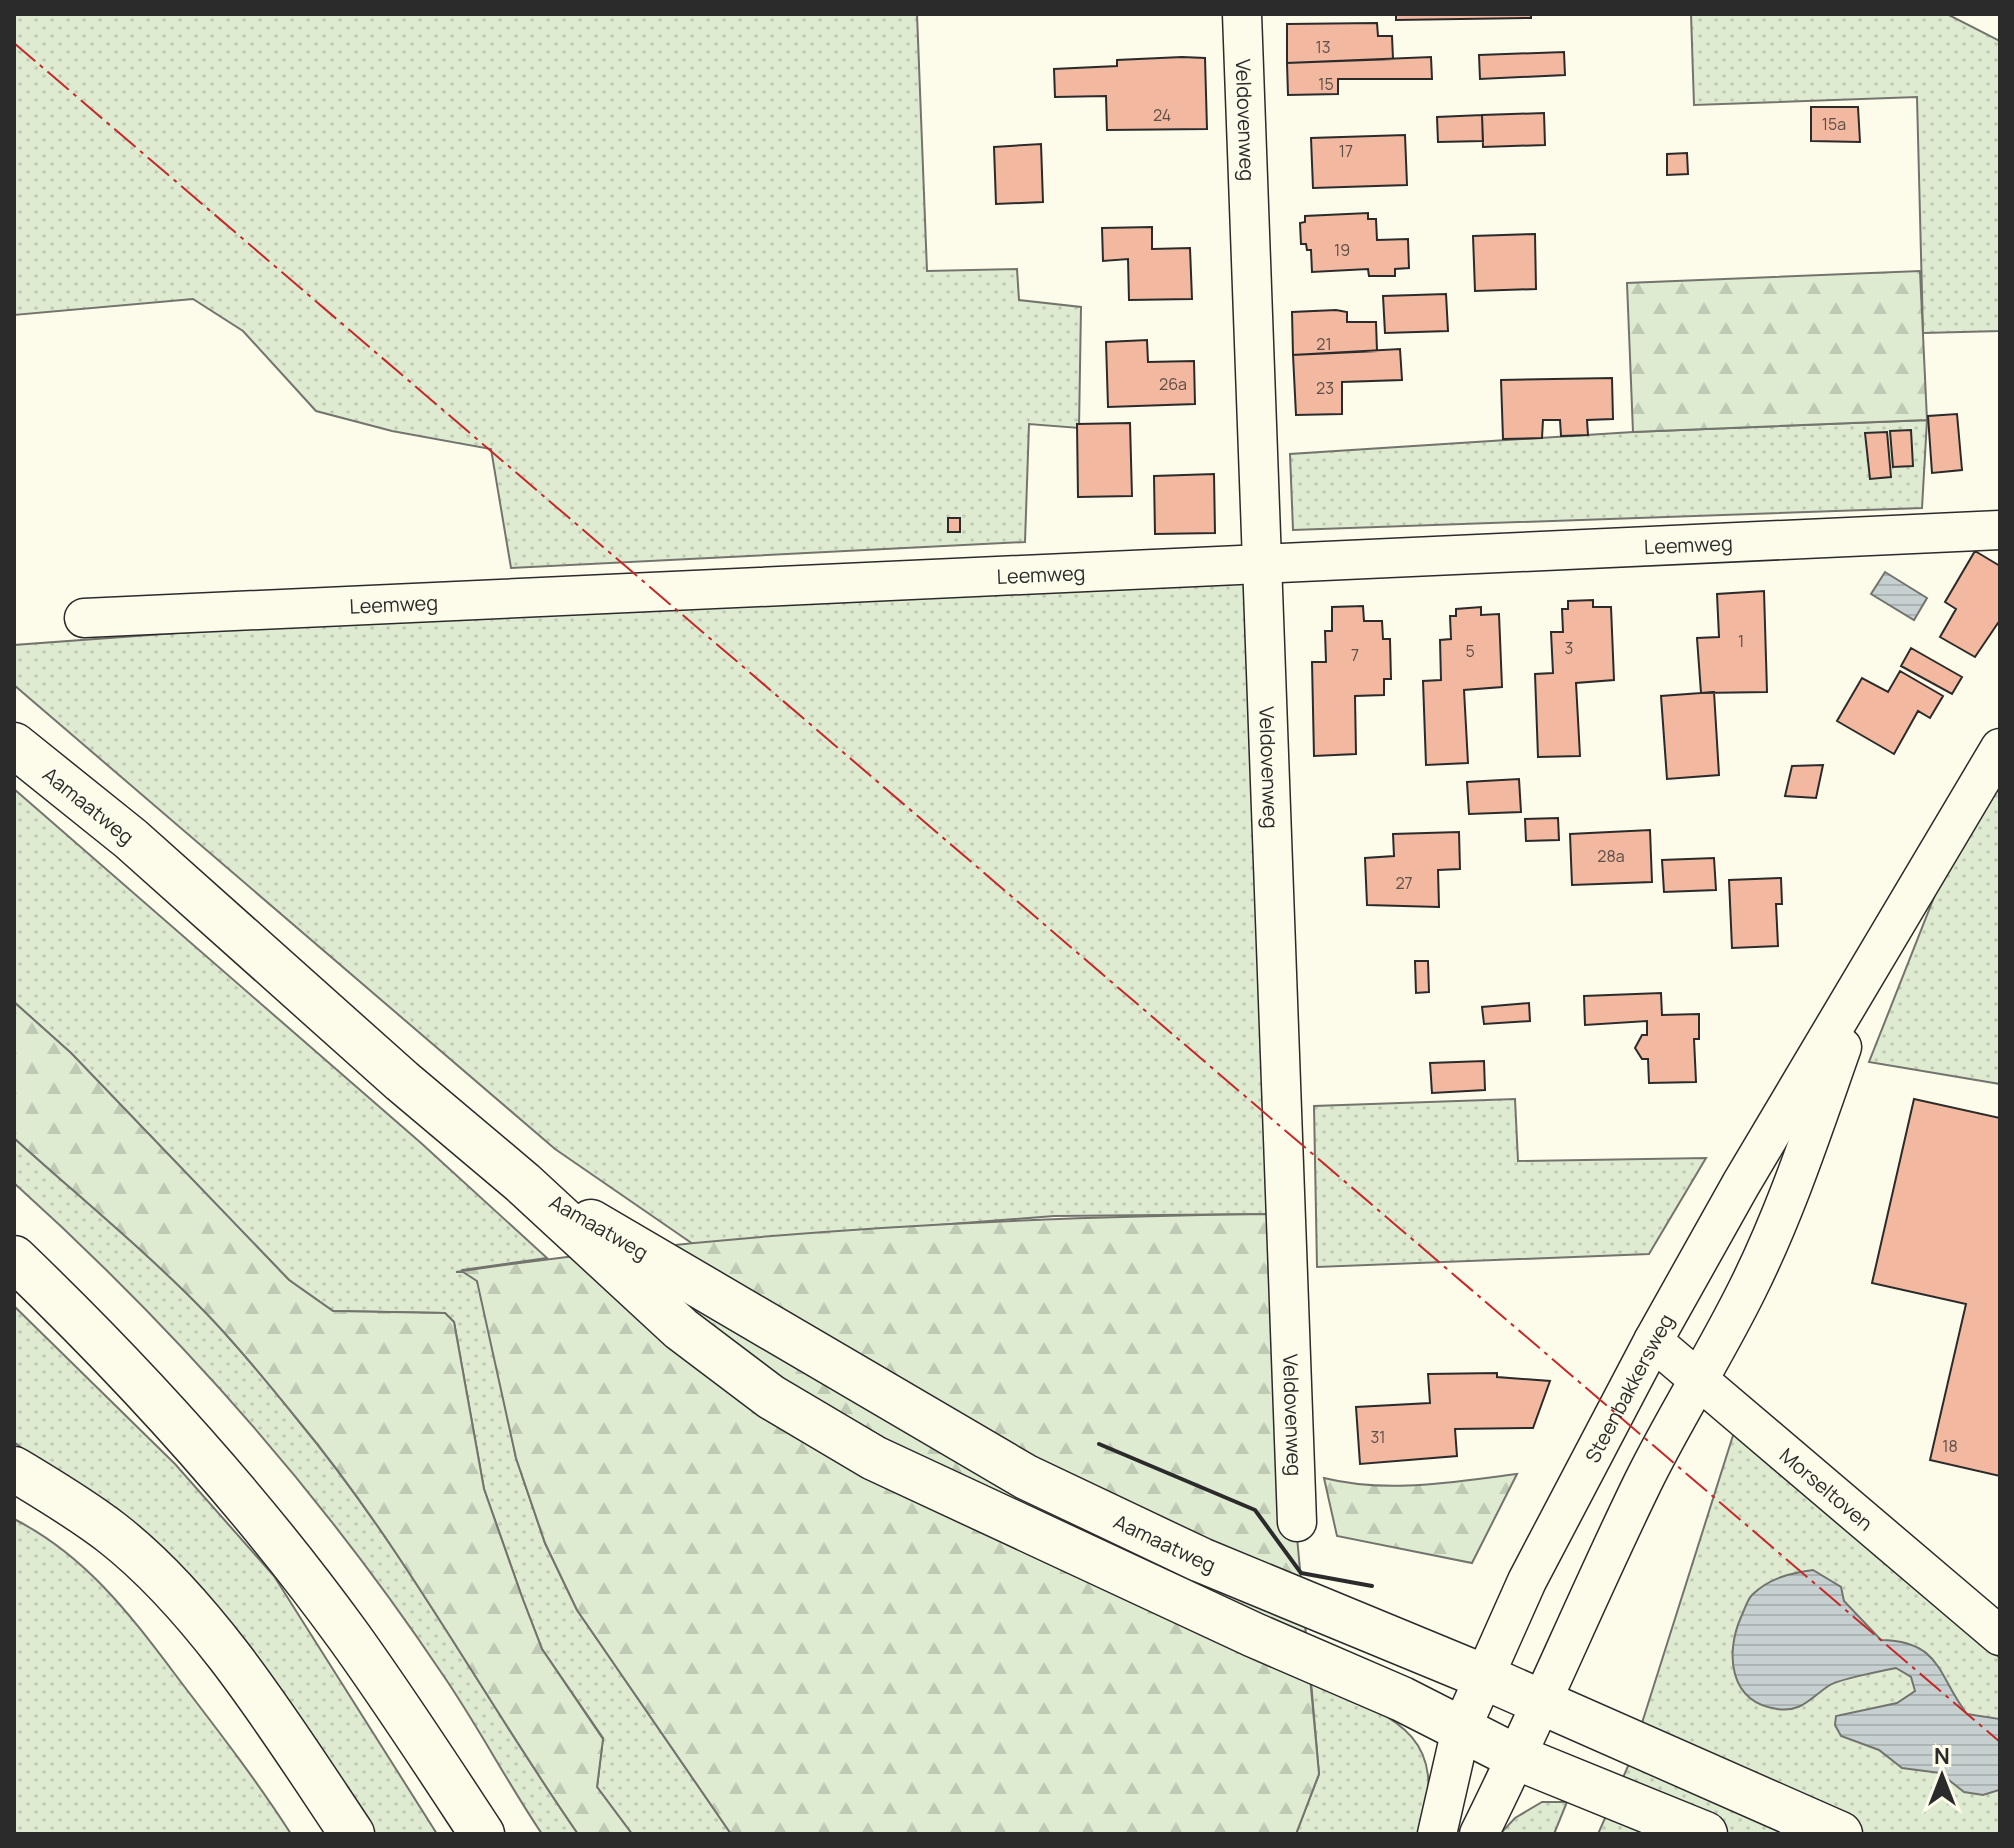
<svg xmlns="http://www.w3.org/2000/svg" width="2014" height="1848" font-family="Manrope,sans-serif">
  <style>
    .green { fill: url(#green-dots); stroke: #74746e; stroke-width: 2 }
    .forest { fill: url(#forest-firs); stroke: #74746e; stroke-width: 2 }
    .water { fill: url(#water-rules); stroke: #74746e; stroke-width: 2 }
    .building { fill: #f2b8a0; stroke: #2b2b2b; stroke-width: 2 }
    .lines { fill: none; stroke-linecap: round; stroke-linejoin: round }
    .minor-casing { stroke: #2b2b2b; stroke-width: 41 }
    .secondary-casing { stroke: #2b2b2b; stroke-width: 47 }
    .motorway-casing { stroke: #2b2b2b; stroke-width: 47 }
    .minor { stroke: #fdfbea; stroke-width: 38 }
    .secondary { stroke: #fdfbea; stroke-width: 44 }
    .motorway { stroke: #fdfbea; stroke-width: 44 }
    .wall { stroke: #2b2b2b; stroke-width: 4 }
    .power { stroke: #c62828; stroke-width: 2; stroke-dasharray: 28 6 4 6; stroke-linecap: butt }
    .labels { text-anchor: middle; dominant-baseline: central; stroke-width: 6; stroke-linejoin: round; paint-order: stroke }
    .number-label { font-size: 16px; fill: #5d4e48 }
    .street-label { font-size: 20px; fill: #2b2b2b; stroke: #fdfbea }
  </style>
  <defs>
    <pattern id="green-dots" width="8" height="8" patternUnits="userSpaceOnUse" patternTransform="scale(2)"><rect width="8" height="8" fill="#deebd1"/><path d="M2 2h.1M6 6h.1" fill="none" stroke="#bfcab4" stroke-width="1.8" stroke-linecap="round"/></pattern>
    <pattern id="forest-firs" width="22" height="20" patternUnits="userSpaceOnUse" patternTransform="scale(2)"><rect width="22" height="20" fill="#deebd1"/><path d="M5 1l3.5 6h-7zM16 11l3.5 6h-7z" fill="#bfcab4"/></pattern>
    <pattern id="water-rules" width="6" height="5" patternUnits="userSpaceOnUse" patternTransform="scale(2)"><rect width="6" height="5" fill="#c7d0d0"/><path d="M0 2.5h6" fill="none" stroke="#abb3b3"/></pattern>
  </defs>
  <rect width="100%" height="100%" fill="#fdfbea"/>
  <path class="green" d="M14 14H917L927 271 1017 269 1019 300 1081 307 1079 428 1029 424 1025 542 511 568 491 449 392 431 316 411 243 331 193 299 14 315Z
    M1691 14H1947L2000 41V331L1923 333 1917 97 1694 105Z
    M1927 420 1922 508 1293 530 1290 454 1633 432Z
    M1244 575 1267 1214 1054 1216 693 1244 555 1149 14 685V645L410 616Z
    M2000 778V1084L1869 1062 1946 867Z
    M14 789 421 1143 547 1258 463 1270 477 1281 486 1308 516 1458 545 1543 577 1610 731 1834H632L597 1787 603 1738 542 1649 522 1597 484 1489 454 1322 445 1313 333 1311 289 1280 71 1053 14 1002Z
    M1515 1099 1518 1161 1706 1158 1649 1254 1317 1267 1314 1106Z
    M14 1138C78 1196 146 1251 206 1313 238 1346 268 1383 297 1419 404 1548 483 1697 578 1834H542C507 1782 478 1726 443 1675 321 1493 176 1329 14 1183Z
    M14 1306 175 1464 274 1576 437 1834H363L140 1538 14 1442Z
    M1736 1426 2000 1658V1834H1598L1629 1764Z
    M14 1519C91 1558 136 1623 187 1690 223 1737 259 1784 291 1834H14Z
    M1311 1682C1389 1715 1452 1731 1420 1834H1296L1319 1774Z
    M1542 1802H1567L1554 1834H1500L1515 1818Z"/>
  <path class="forest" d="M1920 271 1927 420 1633 432 1627 283Z
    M14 1002 71 1053 289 1280 333 1311 445 1313 454 1322 484 1489 522 1597 542 1649 603 1739 597 1787 632 1834H578C483 1697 404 1548 297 1419 268 1383 238 1346 206 1313 146 1251 78 1196 14 1138Z
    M1267 1214 1319 1774 1296 1834H731L577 1610 545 1543 516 1458 477 1281 463 1272H456C724 1232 997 1217 1267 1214Z
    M1517 1474 1472 1563 1337 1536 1324 1478C1388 1494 1452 1482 1517 1474Z"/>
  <path class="water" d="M1885 572 1927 598 1914 620 1871 594Z
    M1813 1570 1841 1587 1844 1601 1881 1640C1942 1641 1938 1677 1967 1714L2000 1719 1999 1790 1983 1795 1964 1792 1940 1773 1902 1768 1879 1750 1841 1736 1835 1725 1836 1716 1897 1703 1915 1691 1911 1677 1896 1668C1885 1670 1837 1680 1830 1685 1811 1697 1802 1713 1777 1709 1729 1702 1725 1654 1741 1617 1744 1611 1747 1600 1752 1595 1769 1578 1791 1573 1813 1570Z"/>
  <path class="building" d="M1396 14H1531V18L1396 20Z
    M1377 23 1378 36H1392L1393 59 1287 63V24Z
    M1564 52 1565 75 1480 79 1479 55Z
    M1182 57 1205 58 1207 129 1107 130 1106 96 1055 97 1054 69 1117 66V60Z
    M1431 57 1432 79H1338V94L1288 95 1287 63Z
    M1811 107H1858L1860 142 1811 141Z
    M1544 113 1545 145 1483 147 1482 115Z
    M1482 115 1483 141 1438 142 1437 117Z
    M1405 135 1407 185 1313 188 1311 138Z
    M1041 144 1043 202 996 204 994 147Z
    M1687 153 1688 174 1667 175V154Z
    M1368 213V219H1376L1377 240 1408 239 1409 268 1395 269V276H1369L1368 269 1312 272 1311 250H1307L1306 244H1301L1300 223 1305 222V216Z
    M1152 227V249L1190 248 1192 299 1129 300 1128 259 1103 261 1102 228Z
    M1535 234 1536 289 1475 291 1473 236Z
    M1446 294 1448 331 1385 333 1383 296Z
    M1336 310 1347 312V322H1376L1377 351 1293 355 1292 312Z
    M1147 340 1148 362 1194 361 1195 404 1108 407 1106 342Z
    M1400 349 1402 380 1342 382V414L1296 415 1293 355Z
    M1612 378 1613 419 1587 420 1588 435 1561 436 1560 420H1543L1542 438 1503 439 1501 380Z
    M1957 414 1962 470 1932 473 1928 416Z
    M1130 423 1132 496 1078 497 1077 424Z
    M1911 430 1913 466 1893 467 1890 431Z
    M1887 432 1891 477 1870 479 1865 433Z
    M1214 474 1215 533 1155 534 1154 476Z
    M948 518H960V532H948Z
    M1975 551 2000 566V620L1975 657 1940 637 1956 609 1945 602Z
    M1764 591 1767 692 1701 693 1697 638 1719 637 1717 594Z
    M1593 600V607H1611L1614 680 1576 683 1580 756 1538 757 1535 674 1553 673 1551 632H1563L1562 609H1568V601Z
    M1363 606 1364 621H1382L1383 639H1390L1391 679H1384V695L1355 696 1356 754 1314 756 1312 662H1326L1325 631H1332V607Z
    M1481 607V615L1499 614 1502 687 1464 690 1468 763 1426 765 1423 681 1441 680 1440 640 1451 639 1450 616H1456V609Z
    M1911 648 1962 677 1952 694 1901 666Z
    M1900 671 1943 696 1930 718 1918 711 1894 754 1837 721 1862 678 1888 692Z
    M1714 692 1719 775 1667 779 1661 696Z
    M1823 765 1816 798 1785 796 1792 766Z
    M1519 779 1521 812 1469 814 1467 782Z
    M1558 818 1559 840 1526 841 1525 819Z
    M1650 830 1652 882 1572 885 1570 834Z
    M1459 832 1460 869 1438 870 1439 907 1367 905 1365 858 1394 856 1393 834Z
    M1714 858 1716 890 1664 892 1662 860Z
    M1781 878 1782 904H1776L1778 946 1732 948 1729 880Z
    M1415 961H1428L1429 992 1416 993Z
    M1661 993 1662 1015 1699 1014V1039H1694L1696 1082 1649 1083 1648 1059H1642L1635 1048 1642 1035H1647V1021L1585 1025 1584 996Z
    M1529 1003 1530 1021 1484 1024 1482 1007Z
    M1484 1061 1485 1090 1432 1093 1430 1063Z
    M1914 1099 2000 1118V1476L1930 1460 1966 1304 1872 1283Z
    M1497 1373V1377L1550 1381 1533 1428 1455 1429 1457 1456 1360 1464 1356 1407 1430 1403 1428 1374Z"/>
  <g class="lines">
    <defs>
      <g id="minor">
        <path id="s1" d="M1242 14 1297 1522"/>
        <path id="s2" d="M84 618 2000 530"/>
        <path id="s3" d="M1653 1341 2000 1636"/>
        <path id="s4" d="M1437 1834 1461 1729 1527 1581 1653 1341 1741 1184 2000 748"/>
        <path d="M1479 1834C1537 1718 1586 1599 1643 1482 1675 1417 1715 1355 1747 1290 1786 1212 1813 1129 1842 1047"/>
      </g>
      <g id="secondary">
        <path id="s5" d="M14 745 131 839 402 1081 523 1183 681 1329 771 1397 874 1458 1254 1635 1402 1699 1518 1758 1705 1834"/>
        <path id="s6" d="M591 1222 1026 1477 1201 1560 1482 1676 1840 1834"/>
      </g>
      <path id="motorway" d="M14 1258C135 1374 248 1498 347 1634 394 1699 438 1767 482 1834
        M14 1469C47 1489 81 1509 112 1533 207 1607 285 1734 352 1834"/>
    </defs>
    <use href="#minor" class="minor-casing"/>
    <use href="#secondary" class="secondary-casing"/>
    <use href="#motorway" class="motorway-casing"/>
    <use href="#minor" class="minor"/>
    <use href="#secondary" class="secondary"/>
    <use href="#motorway" class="motorway"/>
    <path class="wall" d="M1099 1444 1255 1510 1301 1573 1372 1586"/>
    <path class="power" d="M14 43 2000 1742"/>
  </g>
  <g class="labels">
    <g class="number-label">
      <text x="1323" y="47">13</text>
      <text x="1326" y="84">15</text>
      <text x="1162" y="115">24</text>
      <text x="1834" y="124">15a</text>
      <text x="1346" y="151">17</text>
      <text x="1342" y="250">19</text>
      <text x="1324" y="344">21</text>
      <text x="1173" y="384">26a</text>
      <text x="1325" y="388">23</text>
      <text x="1741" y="641">1</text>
      <text x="1569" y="648">3</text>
      <text x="1470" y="651">5</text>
      <text x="1355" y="655">7</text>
      <text x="1611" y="856">28a</text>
      <text x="1404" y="883">27</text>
      <text x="1378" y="1437">31</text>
      <text x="1950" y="1446">18</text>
    </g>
    <g class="street-label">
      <text stroke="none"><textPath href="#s1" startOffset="106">Veldovenweg</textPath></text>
      <text stroke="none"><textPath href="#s2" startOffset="1606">Leemweg</textPath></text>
      <text stroke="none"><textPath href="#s2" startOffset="958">Leemweg</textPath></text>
      <text stroke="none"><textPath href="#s2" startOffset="310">Leemweg</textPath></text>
      <text stroke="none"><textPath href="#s1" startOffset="754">Veldovenweg</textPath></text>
      <text stroke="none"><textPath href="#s5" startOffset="96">Aamaatweg</textPath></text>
      <text transform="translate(599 1227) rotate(30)">Aamaatweg</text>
      <text stroke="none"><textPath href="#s4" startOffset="488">Steenbakkersweg</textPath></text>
      <text stroke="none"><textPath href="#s1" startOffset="1402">Veldovenweg</textPath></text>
      <text stroke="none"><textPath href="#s3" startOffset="228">Morseltoven</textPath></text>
      <text stroke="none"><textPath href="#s6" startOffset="658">Aamaatweg</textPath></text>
    </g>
  </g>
  <rect width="2014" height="1848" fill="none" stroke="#2b2b2b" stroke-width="32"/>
  <g transform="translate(1942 1776)" stroke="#fdfbea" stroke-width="6" paint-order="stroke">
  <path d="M0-6L14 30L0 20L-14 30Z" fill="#2b2b2b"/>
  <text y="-12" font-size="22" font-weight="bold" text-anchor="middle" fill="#2b2b2b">N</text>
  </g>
</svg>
